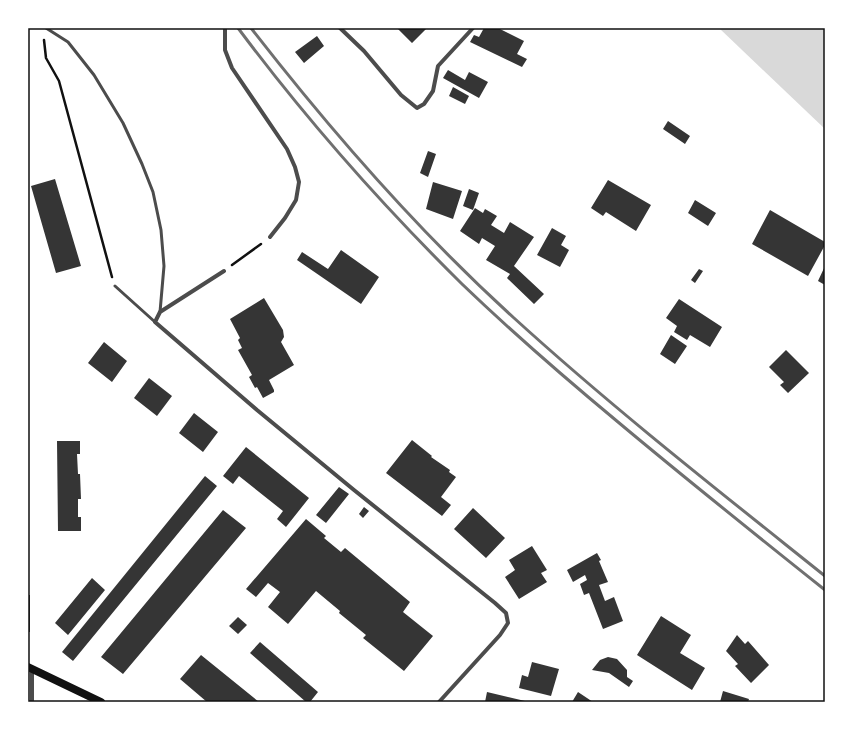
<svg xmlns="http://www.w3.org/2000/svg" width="853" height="730" font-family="Commissioner,sans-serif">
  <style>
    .water { fill: #d9d9d9 }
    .building { fill: #353535 }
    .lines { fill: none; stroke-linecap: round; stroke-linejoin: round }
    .path { stroke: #111; stroke-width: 2.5 }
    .service { stroke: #4c4c4c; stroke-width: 3 }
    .minor { stroke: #4c4c4c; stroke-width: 4 }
    .secondary { stroke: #111; stroke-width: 8 }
    .rail { stroke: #707070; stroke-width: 3 }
    .neatline { fill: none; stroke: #111; stroke-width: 1.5 }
  </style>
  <rect width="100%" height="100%" fill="#fff"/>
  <path class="water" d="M719 28H825V129Z"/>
  <path class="building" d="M397 28H427L412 43Z
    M484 28H498L524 41 517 54 527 59 522 67 470 42 474 35 479 37Z
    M317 36 324 46 304 63 295 52Z
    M448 70 465 80 469 72 488 82 479 98 443 78Z
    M453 87 469 96 465 104 449 96Z
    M668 121 690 136 685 144 663 129Z
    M428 151 436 154 428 177 420 173Z
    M55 179 81 266 56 273 31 186Z
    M608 180 651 205 636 231 606 212 603 216 591 208Z
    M433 182 462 191 453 219 426 209Z
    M469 189 479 193 473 210 463 206Z
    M695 200 716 213 708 226 688 213Z
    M475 208 483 213 485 209 497 216 491 225 504 233 510 222 534 237 514 266 544 294 534 304 507 278 510 274 486 260 495 246 482 238 479 244 460 231Z
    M770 210 825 242V245L808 276 752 244Z
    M552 228 566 236 561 245 569 250 560 267 537 255Z
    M341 250 379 277 361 304 297 260 302 252 328 269Z
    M825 266V285L818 281Z
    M699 269 703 271 695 283 691 280Z
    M264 298 283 330 284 337 281 342 294 365 269 380 274 390V392L263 398 257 387 255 388 249 377 252 375 238 350 242 348 238 340 240 338 230 319Z
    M679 299 722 327 710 347 690 335 687 340 674 332 677 326 666 318Z
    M671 335 687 346 675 364 660 354Z
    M104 342 127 361 112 382 88 363Z
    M786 350 809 373 788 393 780 385 784 382 769 367Z
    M149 378 172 396 157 416 134 398Z
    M194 413 218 432 203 452 179 433Z
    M412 440 432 456 431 457 450 470 449 472 456 477 441 497 451 505 442 516 386 473Z
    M57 441H80V454H77L78 474H80L81 499H78V517H81V531H58Z
    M246 447 309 498 286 527 277 519 283 511 239 476 233 484 223 476Z
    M205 476 217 486 73 661 62 652Z
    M339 487 349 494 326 523 316 515Z
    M364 507 369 511 363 518 359 514Z
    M473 508 505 538 486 558 454 529Z
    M223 510 246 528 123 674 101 657Z
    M306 519 326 536 324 538 341 552 345 548 410 602 403 612 433 636 404 671 363 638 366 635 339 613 340 611 316 591 288 624 268 607 280 592 268 583 256 597 246 589Z
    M532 546 547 570 541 573 547 582 519 599 505 577 515 570 509 560Z
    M597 553 601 560 599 561 608 582 599 585 605 601 614 597 623 621 603 629 589 593 584 595 580 584 587 580 585 575 573 582 567 570Z
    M92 578 105 590 68 635 55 623Z
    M28 595H30V632H28Z
    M661 616 691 635 680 653 705 668 692 690 637 655Z
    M238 617 247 625 238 634 229 626Z
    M737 635 745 644 748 641 769 665 751 683 735 666 738 664 726 651Z
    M260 642 318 692 310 702H306L250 653Z
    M201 655 259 702H207L180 679Z
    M608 657 617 659 627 670V677L633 681 629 687 609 673 592 670 600 660Z
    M532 662 559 669 551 696 519 688 522 675 528 677Z
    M723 691 749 699 748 702H720Z
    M487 692 525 701V702H485Z
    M578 692 593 702H572Z"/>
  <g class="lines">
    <path class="path" d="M44 40 46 58 59 81 112 277
      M232 265 261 244"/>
    <path class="service" d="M46 28 68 42 94 75 123 123 142 164 153 192 161 230 164 266 160 312
      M115 286 155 322"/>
    <path class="minor" d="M225 28V50L232 68 287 149 295 167 299 182 296 200 285 218 270 237
      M340 28 364 51 401 95 417 108 424 104 433 91 438 66 473 28
      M224 271 160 312 155 322 257 410 354 490 495 603 506 613 508 623 500 635 439 702
      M32 669V702"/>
    <path class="secondary" d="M28 667 101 702"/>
    <path class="rail" d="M238 28C306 119 381 204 462 284 512 332 565 378 618 422 686 479 756 535 825 590
      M251 28C331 131 417 230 514 318 614 409 720 492 825 576"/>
  </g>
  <rect width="853" height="730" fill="none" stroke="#ffffff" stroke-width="58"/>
  <rect x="29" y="29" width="795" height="672" class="neatline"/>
</svg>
